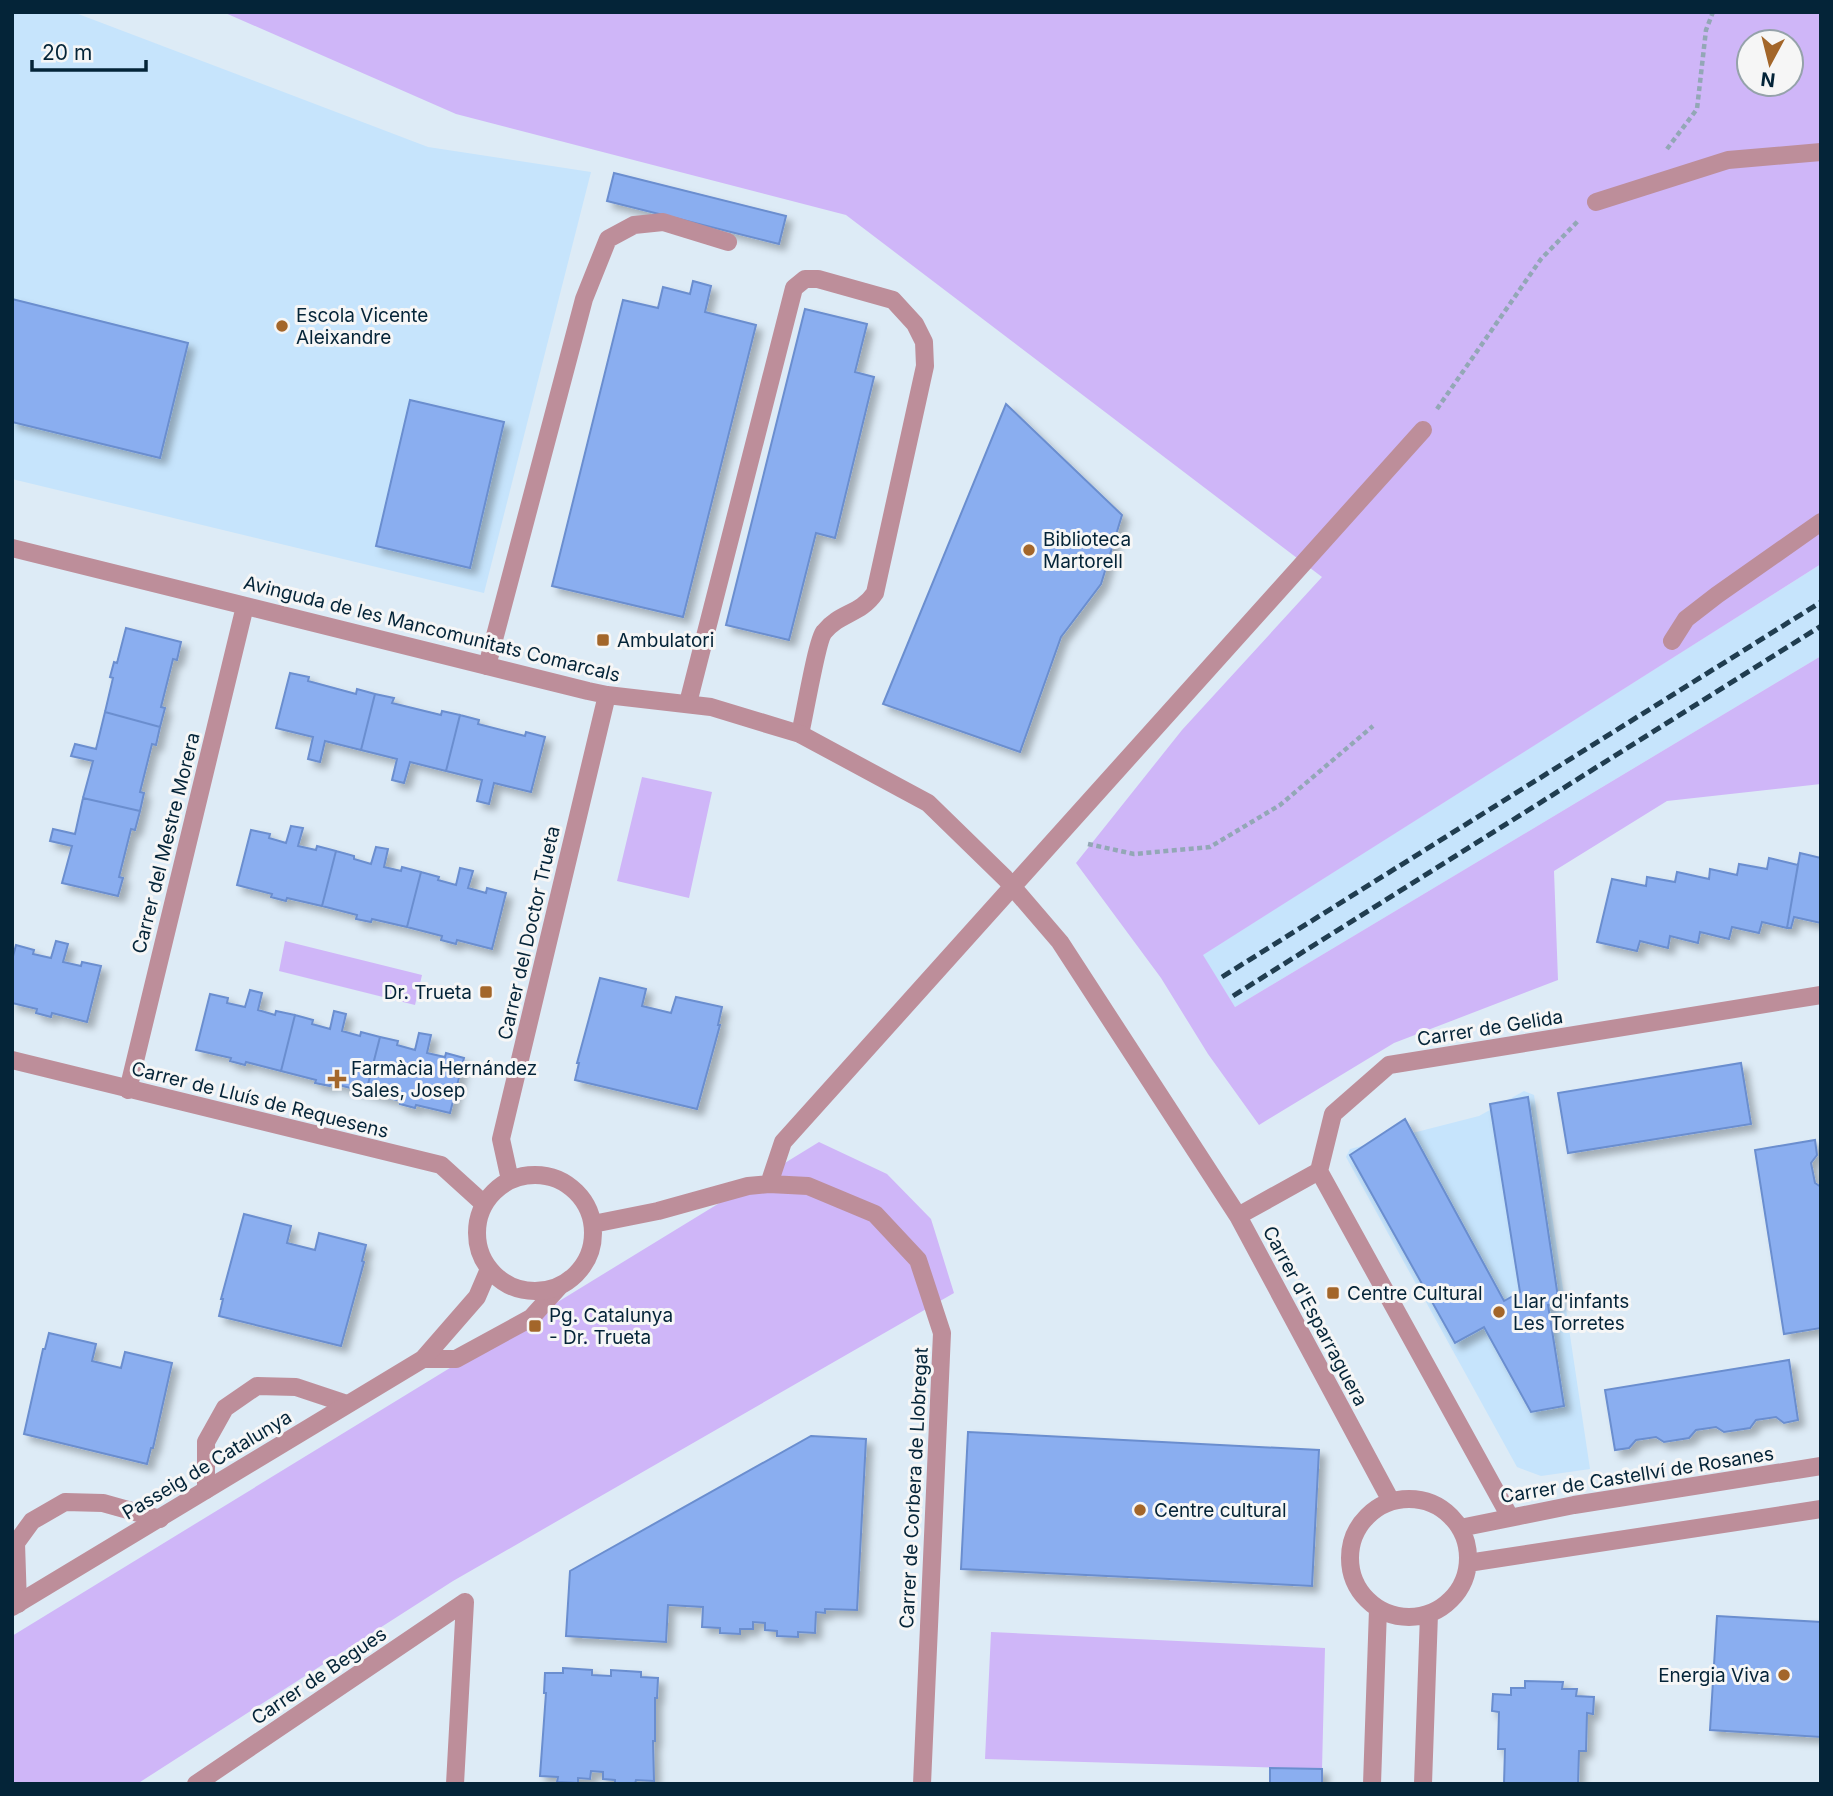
<svg xmlns="http://www.w3.org/2000/svg" width="1833" height="1796" font-family="Inter,sans-serif">
  <style>
    .built { fill: #c6e4fc }
    .green { fill: #cfb6f8; fill-rule: evenodd }
    .building { fill: #8aaef0; stroke: #6b8ecf; stroke-width: 2; filter: url(#shadow) }
    .lines { fill: none; stroke-linecap: round; stroke-linejoin: round }
    .path { stroke: #93a7b6; stroke-width: 4.5; stroke-dasharray: 5 3.5; stroke-linecap: butt }
    .lane { stroke: #bd8e9a; stroke-width: 18 }
    .street { stroke: #bd8e9a; stroke-width: 18 }
    .rail { stroke: #203d50; stroke-width: 5; stroke-dasharray: 10 5; stroke-linecap: butt }
    .poi-dot { fill: #a3662a; stroke: #f6f6f6; stroke-width: 2.5 }
    .labels { text-anchor: middle; dominant-baseline: central; stroke-width: 6; stroke-linejoin: round; paint-order: stroke }
    .poi-label { font-size: 19px; fill: #042438; stroke: #f6f6f6; text-anchor: start }
    .street-label { font-size: 19px; fill: #042438; stroke: #f6f6f6 }
  </style>
  <defs>
    <filter id="shadow"><feDropShadow dx="6" dy="6" stdDeviation="3.5" flood-color="#0004"/></filter>
  </defs>
  <rect width="100%" height="100%" fill="#ddebf6"/>
  <path class="built" d="M12 12H73L428 147 591 172 484 593 12 479Z
    M1821 564V656L1235 1007 1202 955Z
    M1524 1091 1534 1095 1590 1469 1541 1476 1517 1467 1346 1157 1350 1149 1479 1116Z"/>
  <path class="green" d="M223 12H1821V564L1203 955 1235 1007 1821 656V784L1667 801 1554 871 1558 980 1394 1043 1259 1125 1208 1054 1161 978 1076 863 1182 730 1322 577 846 215 456 114ZM1749 42H1791V84H1749Z
    M642 777 712 792 689 898 617 881Z
    M285 941 422 975 415 1005 279 971Z
    M819 1142 887 1174 931 1219 954 1293 453 1581 137 1784H12V1636Z
    M991 1632 1325 1648 1322 1769 985 1759Z"/>
  <path class="building" d="M614 173 786 216 779 244 607 201Z
    M693 281 711 286 705 312 756 325 683 617 552 586 623 300 658 308 663 287 690 294Z
    M12 299 188 343 160 458 12 422Z
    M805 309 867 324 855 372 874 377 835 538 816 533 789 640 726 625Z
    M410 400 504 422 470 568 376 546Z
    M1006 404 1122 515 1101 584 1061 637 1020 752 883 704Z
    M126 628 181 642 177 660 173 659 161 707 165 708 160 727 105 712 113 678 110 677 114 662 117 663Z
    M290 673 309 677 308 681 356 694 357 689 375 694 361 750 325 741 320 762 308 759 313 737 276 728Z
    M375 694 394 698 392 703 441 715 442 711 460 715 446 771 410 762 404 783 392 780 397 759 361 750Z
    M105 712 160 727 156 745 152 744 140 792 144 793 140 811 83 798 93 761 71 756 75 744 96 749Z
    M460 715 479 720 478 724 525 736 526 732 545 737 531 792 494 783 489 804 477 801 482 780 446 771Z
    M83 798 140 811 135 830 131 829 119 877 123 878 118 896 62 883 72 846 50 841 53 829 75 834Z
    M291 826 303 828 298 846 316 850 317 846 336 851 322 906 287 898 286 901 271 897 272 894 237 885 251 830 270 834 269 838 286 843Z
    M376 847 388 849 384 867 401 871 402 867 421 872 407 927 372 919 371 922 356 919 357 915 322 906 336 851 354 856V859L371 864Z
    M1800 853 1821 858V923L1794 917 1791 928H1787Z
    M1769 858 1798 865 1787 928 1762 922 1759 933 1732 927 1729 939 1700 932 1698 943 1670 936 1668 948 1640 941 1637 951 1597 942 1612 879 1646 886 1647 877 1675 882 1677 872 1709 879 1710 869 1737 875 1739 864 1767 869Z
    M460 868 473 871 468 888 486 893 487 888 506 893 492 949 457 940 456 944 441 940 442 936 407 927 421 872 439 877 438 880 456 885Z
    M56 941 68 944 63 962 81 966 82 962 101 966 87 1022 52 1013 51 1017 36 1013 37 1009 12 1003V960L16 945 34 950 33 954 51 958Z
    M600 978 646 989 642 1006 671 1013 676 997 722 1007 718 1025H720L697 1109 575 1080 579 1063H577Z
    M250 990 262 993 258 1010 275 1015 276 1011 295 1015 281 1071 246 1062 245 1065 230 1061 231 1058 196 1050 210 994 228 998 227 1003 245 1007Z
    M334 1011 346 1014 342 1031 360 1036 361 1032 380 1037 366 1092 331 1083 330 1086 315 1083 316 1080 281 1071 295 1015 313 1020 312 1024 330 1029Z
    M419 1033 431 1035 427 1053 445 1057 446 1053 464 1058 450 1113 416 1105 415 1108 400 1104 401 1101 366 1092 380 1037 398 1041 397 1045 415 1050Z
    M1741 1063 1751 1124 1568 1153 1558 1093Z
    M1528 1097 1559 1304 1548 1305 1564 1406 1531 1412 1484 1327 1455 1343 1350 1155 1405 1119 1504 1301 1520 1292 1490 1104Z
    M1815 1140 1817 1155 1811 1163 1815 1183 1821 1187V1328L1784 1334 1755 1150Z
    M244 1214 291 1226 287 1243 315 1250 319 1233 366 1245 362 1261 364 1262 341 1346 219 1316 223 1299H221Z
    M49 1333 96 1344 92 1361 121 1368 125 1352 172 1363 153 1448H151L147 1464 24 1434 43 1349H45Z
    M1789 1360 1798 1420 1784 1423 1776 1417 1756 1420 1750 1428 1724 1432 1716 1427 1696 1430 1689 1438 1664 1442 1656 1437 1636 1440 1629 1448 1615 1450 1605 1390Z
    M968 1432 1319 1450 1312 1586 961 1569Z
    M811 1436 866 1439 857 1610 825 1609V1613L816 1612 815 1633 798 1632V1637L777 1636V1631L765 1630V1623L753 1622V1629H740V1634L720 1633V1628L702 1627 703 1607 668 1605 666 1642 566 1636 570 1571Z
    M1717 1616 1821 1622V1737L1710 1730Z
    M563 1668 592 1670V1675L611 1676V1670L641 1672V1677L658 1678 657 1698H655V1741H653L654 1781 636 1780 635 1784H615V1780L603 1779V1772L591 1771 590 1779 578 1778V1783L557 1782 558 1777 540 1776 546 1693H544L545 1673H563Z
    M1525 1681 1563 1682 1562 1689H1577L1576 1696 1594 1697 1593 1714 1587 1713 1586 1751H1579L1578 1784H1504L1505 1749H1498L1499 1712 1492 1711 1493 1694 1511 1695V1688H1525Z
    M1270 1768 1322 1769V1784H1270Z"/>
  <g class="lines">
    <path class="path" d="M1667 149 1697 109 1706 30 1713 12
      M1437 409 1541 259 1579 220
      M1088 844 1134 854 1210 847 1280 805 1373 726"/>
    <path class="lane" d="M1596 202 1728 160 1821 152
      M1672 641 1686 619 1717 595 1821 522
      M487 666 584 299 608 239 634 225 663 222 728 242
      M688 703 794 288 805 279H818L893 300 915 324 924 342 925 366 875 593C860 615 840 612 824 632 817 640 804 718 800 734
      M423 1359H456L531 1318 559 1287
      M206 1490V1442L225 1408 257 1386 296 1387 347 1404
      M18 1604 16 1543 32 1521 65 1502 103 1503 160 1519"/>
    <path class="street" d="M12 548 588 691 607 695 711 707 800 734 928 803 1005 878 1060 942 1238 1216 1391 1501
      M12 1060 441 1165 484 1204
      M128 1090 245 606
      M1319 1171 1510 1517
      M477 1233a58 58 0 1 1 116 0a58 58 0 1 1-116 0Z
      M510 1180 501 1139 607 695
      M769 1184 783 1142 1423 430
      M1238 1216 1319 1171 1333 1114 1389 1065 1821 995
      M593 1224 658 1211 748 1186 769 1184 808 1186 875 1214 918 1260 942 1333 922 1784
      M1350 1558a59 59 0 1 1 118 0a59 59 0 1 1-118 0Z
      M1460 1528 1574 1505 1821 1466
      M1468 1563 1821 1509
      M12 1607 423 1359 477 1297 489 1269
      M196 1784 465 1602
      M455 1784 465 1602
      M1372 1784 1378 1609
      M1423 1784 1429 1614"/>
    <path class="rail" d="M1222 977 1821 602
      M1233 996 1821 626"/>
  </g>
  <g class="poi-dot">
    <circle cx="282" cy="326" r="7"/>
    <circle cx="1029" cy="550" r="7"/>
    <rect x="596" y="633" width="14" height="14" rx="3.5"/>
    <rect x="479" y="985" width="14" height="14" rx="3.5"/>
    <path d="M333.5 1068.5h7v7h7v7h-7v7h-7v-7h-7v-7h7z"/>
    <rect x="1326" y="1286" width="14" height="14" rx="3.5"/>
    <circle cx="1499" cy="1312" r="7"/>
    <rect x="528" y="1319" width="14" height="14" rx="3.5"/>
    <circle cx="1140" cy="1510" r="7"/>
    <circle cx="1784" cy="1675" r="7"/>
  </g>
  <g class="labels">
    <g class="poi-label">
      <text x="296" y="315">Escola Vicente<tspan x="296" dy="22">Aleixandre</tspan></text>
      <text x="1043" y="539">Biblioteca<tspan x="1043" dy="22">Martorell</tspan></text>
      <text x="617" y="640">Ambulatori</text>
      <text x="472" y="992" text-anchor="end">Dr. Trueta</text>
      <text x="351" y="1068">Farmàcia Hernández<tspan x="351" dy="22">Sales, Josep</tspan></text>
      <text x="1347" y="1293">Centre Cultural</text>
      <text x="1513" y="1301">Llar d'infants<tspan x="1513" dy="22">Les Torretes</tspan></text>
      <text x="549" y="1315">Pg. Catalunya<tspan x="549" dy="22">- Dr. Trueta</tspan></text>
      <text x="1154" y="1510">Centre cultural</text>
      <text x="1770" y="1675" text-anchor="end">Energia Viva</text>
    </g>
    <g class="street-label">
      <text transform="translate(432 629) rotate(14)">Avinguda de les Mancomunitats Comarcals</text>
      <text transform="translate(166 843) rotate(-76)">Carrer del Mestre Morera</text>
      <text transform="translate(529 933) rotate(-77)">Carrer del Doctor Trueta</text>
      <text transform="translate(1490 1028) rotate(-9)">Carrer de Gelida</text>
      <text transform="translate(260 1100) rotate(14)">Carrer de Lluís de Requesens</text>
      <text transform="translate(1315 1316) rotate(62)">Carrer d'Esparraguera</text>
      <text transform="translate(207 1465) rotate(-31)">Passeig de Catalunya</text>
      <text transform="translate(1637 1475) rotate(-9)">Carrer de Castellví de Rosanes</text>
      <text transform="translate(914 1488) rotate(-87)">Carrer de Corbera de Llobregat</text>
      <text transform="translate(319 1676) rotate(-34)">Carrer de Begues</text>
    </g>
  </g>
  <rect width="1833" height="1796" fill="none" stroke="#042438" stroke-width="28"/>
  <g transform="translate(1770 63) rotate(187)"><circle r="33" fill="#f6f6f6" stroke="#95a2aa" stroke-width="2"/>
  <path d="M0-5L12 26L0 18L-12 26Z" fill="#a3662a"/>
  <text y="-10" font-size="19" font-weight="bold" text-anchor="middle" fill="#042438">N</text>
  </g>
  <path d="M32 60v10h114v-10" fill="none" stroke="#042438" stroke-width="3.5"/>
  <text x="42" y="60" font-size="21" fill="#042438" stroke="#f6f6f6" stroke-width="5" paint-order="stroke">20 m</text>
</svg>
